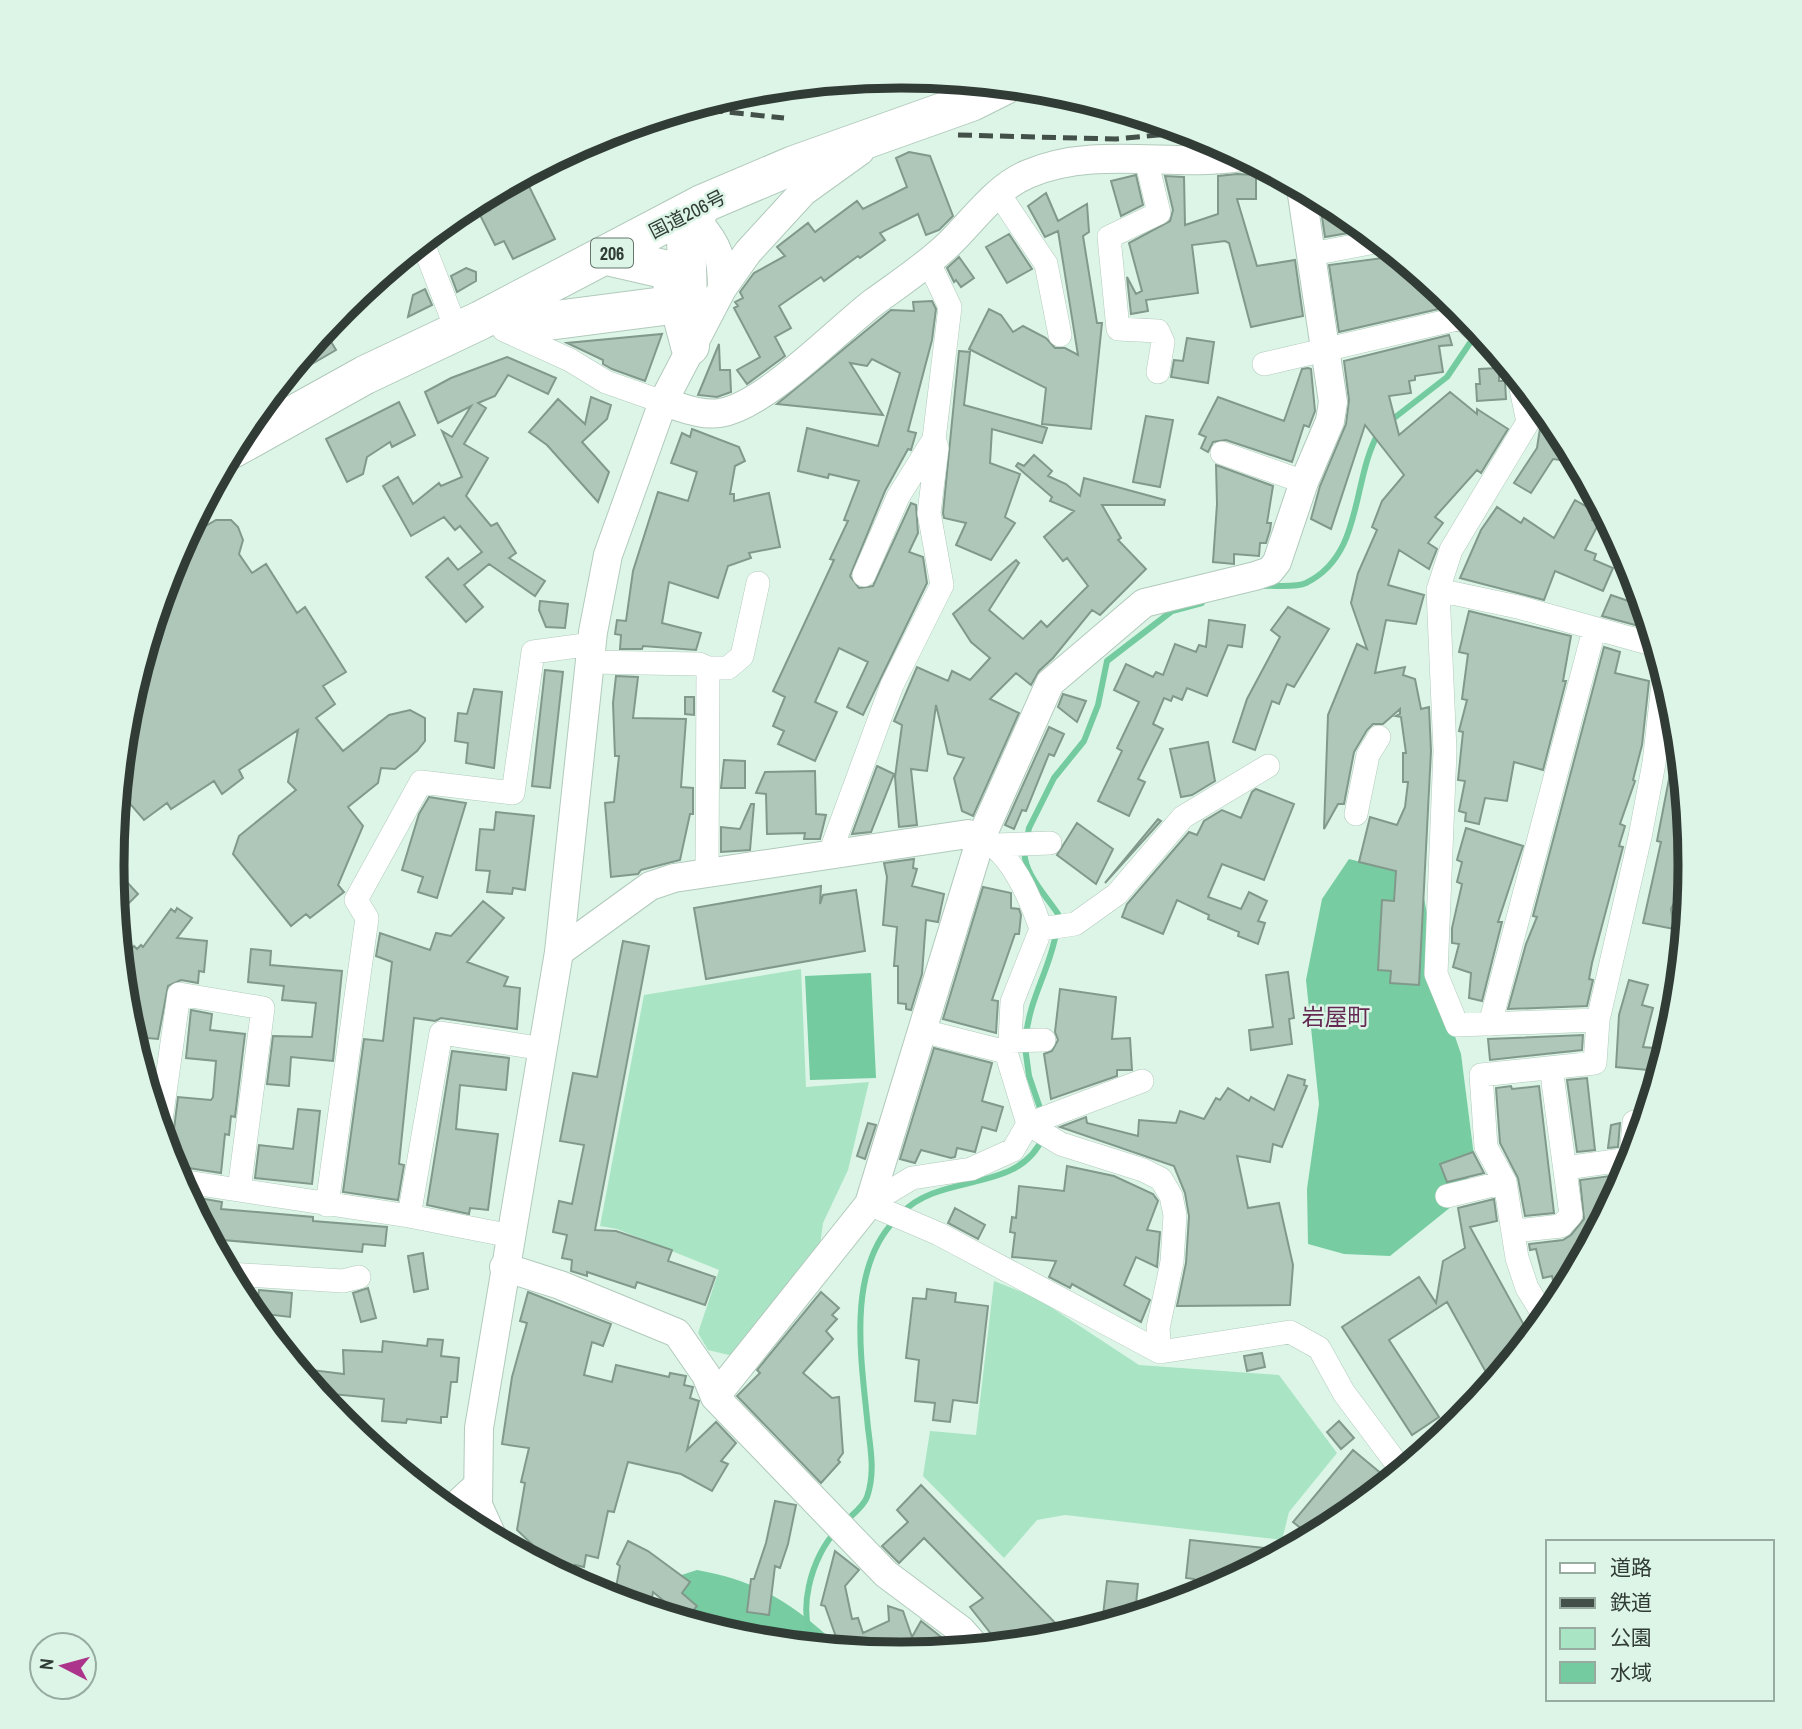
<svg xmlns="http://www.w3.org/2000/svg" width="1802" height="1729" font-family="'Archivo Narrow','Noto Sans JP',sans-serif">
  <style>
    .green { fill: #a9e5c4 }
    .forest { fill: #77cda1 }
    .water { fill: #74cb9f }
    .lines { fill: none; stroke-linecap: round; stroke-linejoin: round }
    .stream { stroke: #74cb9f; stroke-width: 6 }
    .building { fill: #aec7b9; stroke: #81998b; stroke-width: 2 }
    .minor-casing { stroke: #b1cabc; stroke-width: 24 }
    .tertiary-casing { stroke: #b1cabc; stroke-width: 30 }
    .trunk-casing { stroke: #b1cabc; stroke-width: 40 }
    .minor { stroke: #fff; stroke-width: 23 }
    .tertiary { stroke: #fff; stroke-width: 28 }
    .trunk { stroke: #fff; stroke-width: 38 }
    .rail { stroke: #434f49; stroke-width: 5; stroke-dasharray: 14 7; stroke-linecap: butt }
    .labels { text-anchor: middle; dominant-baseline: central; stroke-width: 5; stroke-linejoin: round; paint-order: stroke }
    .shield { fill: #dcf5e7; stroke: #65746c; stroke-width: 2 }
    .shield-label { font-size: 18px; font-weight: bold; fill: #323c37 }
    .street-label { font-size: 19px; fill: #323c37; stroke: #dcf5e7 }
    .quarter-label { font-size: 23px; fill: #642a53; stroke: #dcf5e7 }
    .rim { fill: none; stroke: #323c37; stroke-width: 9 }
  </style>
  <rect width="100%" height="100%" fill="#dcf5e7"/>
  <path class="green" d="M801 969 806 1087 869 1082 848 1170 823 1223 819 1253 733 1356 708 1350 698 1333 719 1270 617 1229 600 1226 644 995Z
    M994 1281 1037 1298 1139 1365 1279 1375 1337 1453 1289 1512 1282 1540 1065 1515 1037 1520 1004 1558 923 1476 930 1431 976 1435Z"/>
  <path class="forest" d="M1349 859 1420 877 1444 1004 1461 1054 1475 1164 1457 1202 1390 1256 1344 1254 1308 1244 1307 1189 1319 1104 1306 980 1322 899Z
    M697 1570C762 1582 793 1604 841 1648L747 1638 655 1611 666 1580Z"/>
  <path class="water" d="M871 973 876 1078 810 1080 805 976Z"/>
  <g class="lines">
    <path class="stream" d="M1389 422 1447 377 1474 337
      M1263 586C1276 585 1295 588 1306 583 1364 555 1351 480 1379 432
      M1027 838 1029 828 1054 778 1084 741 1098 705 1107 661 1172 611 1202 603
      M1025 849C1021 870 1047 897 1058 914L1057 922
      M1026 1036C1030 997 1050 969 1056 933
      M1025 1047 1029 1076 1042 1114
      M902 1213C941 1172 1019 1194 1043 1137
      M846 1521C853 1514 864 1506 867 1497 875 1474 871 1451 868 1428 862 1363 845 1272 895 1220
      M817 1646C794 1615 812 1556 836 1531"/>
  </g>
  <path class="building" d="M909 152 930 156 953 216 939 230 926 235 918 214 880 233 885 240 860 258 858 256 824 281 821 277 779 306 791 328 775 337 785 356 747 384 737 370 760 357 734 308 738 306 735 302 743 298 740 292 754 273 785 256 777 247 808 223 815 232 857 201 863 209 907 187 896 158Z
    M1237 174 1256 175V199H1237L1257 266 1295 260 1303 316 1251 327 1229 243 1225 241 1192 245 1198 293 1146 300 1148 311 1131 314 1127 277 1136 294 1142 291 1129 243 1170 221 1173 210 1165 176 1184 177 1185 225 1218 214V176Z
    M1136 175 1143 205 1121 216 1111 181Z
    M524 176 555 239 513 259 504 241 495 245 480 215 490 210 483 197Z
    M1046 193 1058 221 1087 204 1089 232 1083 236 1097 323H1102L1091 429 1042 424 1046 388 969 349 989 309 1001 315 1013 332 1023 326 1046 338 1055 348H1065L1078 355 1058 231 1045 237 1028 206Z
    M1319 197 1340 208 1365 230 1325 237Z
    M1009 234 1032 269 1007 283 986 247Z
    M1398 256 1440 291 1443 308 1339 332 1329 265Z
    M959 257 974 278 961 287 956 280 954 282 947 268Z
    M466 268 476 272V281L457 292 451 276Z
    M425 289 432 305 408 317 413 295Z
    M932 301 936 309 932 340 908 431 916 433 911 450 908 449 885 491 850 576 859 588 873 586 911 503 916 505 918 533 909 552 923 557 927 583 863 715 847 707 868 662 839 648 815 702 837 712 815 761 778 744 784 731 773 726 785 697 773 691 834 560 830 559 848 521 844 520 859 481 829 474 828 478 798 471 807 428 878 446 900 373 872 359 867 366 850 363 883 415 777 404 891 310 914 311 913 302Z
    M324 330 336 350 286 379 285 378Z
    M662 334 645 381 612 369 603 364V360L567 343Z
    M1449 335 1452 345 1439 346 1443 372 1415 376V380L1409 381 1411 393 1389 396 1399 435 1450 392 1477 414V409L1508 429 1481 473 1477 470 1435 517 1443 523 1428 543 1437 549 1429 569 1399 550 1388 585 1424 595 1416 624 1386 620 1375 673 1405 667 1403 675 1415 679 1421 709 1429 707 1431 751 1419 985 1390 983 1391 971 1378 970 1382 900 1394 901 1396 871 1359 862 1370 817 1397 825 1405 807 1408 782H1403V753H1406L1401 717 1396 716 1400 714V709L1383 724H1373L1367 730 1354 752 1344 804H1338L1324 829 1328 715 1357 644 1367 649 1351 603 1358 573 1377 530 1372 527 1382 501 1404 475 1365 425 1331 529 1311 519 1320 486 1346 424 1349 400 1344 361Z
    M1187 338 1214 342 1208 383 1171 377 1174 360 1183 361Z
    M719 344 720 370H730L731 392 717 397 698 395Z
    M959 351 970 352 964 405 1047 428 1042 443 992 429 990 463 1020 474 1005 517 1015 523 991 560 956 545 966 523 944 518 943 513Z
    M507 357 556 378 548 394 508 375 495 396 478 403 486 408 464 444 488 458 466 496 491 526 497 523 516 553 509 558 545 581 535 596 489 564 464 585 483 607 466 622 426 577 448 558 458 570 482 552 460 526 455 530 444 517 411 536 383 486 398 477 413 504 439 483 441 486 462 477 442 431 452 437 471 406 438 423 425 392 451 378Z
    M1308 368 1311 369 1315 411 1309 427 1304 425 1292 462 1226 440 1213 442 1208 452 1201 448 1206 437 1199 434 1218 397 1284 421 1302 369Z
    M1499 368V381H1505L1506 399 1477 401 1476 384H1480L1479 369Z
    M591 397 611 405 607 419 582 442 609 472 598 502 547 445 529 432 558 399 585 424Z
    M399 402 415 435 392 447 390 442 367 457 363 474 347 482 326 439Z
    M1543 409 1557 426 1576 462 1553 459 1531 493 1514 483 1537 448Z
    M1146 416 1173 420 1160 487 1133 482Z
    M692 429 739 447 745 461 735 466 730 494H734V501L769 493 780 547 749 553 751 558 728 566 718 598 669 582 662 623 701 633 696 650 643 646 642 649H620L621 635 615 634 617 620 626 621 633 571 658 492 688 501 697 472 671 463 682 433 690 437Z
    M1034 455 1052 471 1048 476 1066 484 1080 496 1084 478 1165 500 1164 505H1102L1121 538 1118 540 1146 569 1100 615 1092 610 1053 658 1039 671 1031 685 1016 673 990 699 1019 713 973 816 962 811 954 778 964 758 948 754 936 705 927 771 911 769 917 825 899 827 895 777 902 725 894 721 917 667 948 681 952 671 970 680 990 658 971 642 953 614 1016 560 1019 563 989 610 1023 639 1041 621 1047 627 1088 586 1067 558 1063 561 1044 537 1074 511 1050 501 1052 497 1016 466 1018 463 1024 466Z
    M1216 465 1273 486 1267 523H1271L1270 530 1266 543H1260L1259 556 1234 554V564L1213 562 1217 504Z
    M1575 500 1596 512 1592 520 1599 523 1585 550 1596 554 1594 560 1613 568 1603 591 1555 571 1544 600 1460 578 1481 530 1497 507 1521 523 1524 518 1554 538Z
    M216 520H231L238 527 243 540 239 554 252 573 266 564 297 613 305 607 346 672 323 686 335 704 316 718 343 751 389 715 410 710 425 718V741L417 751 395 769 381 768 378 783 348 807 363 826 338 885 344 892 310 918 306 914 291 926 233 854 239 836 296 790 288 782 298 730 239 770 243 778 222 794 214 781 171 809 167 803 144 820 119 791 127 710 172 562 185 538Z
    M1611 595 1643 606 1650 629 1602 616Z
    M540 601 568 604 565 628 546 627 539 610Z
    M1288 607 1329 629 1294 687 1287 684 1279 704 1272 701 1255 750 1233 742 1247 699 1280 637 1271 630Z
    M1469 611 1571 636 1563 681H1566L1543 770 1514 762 1507 801 1485 798 1479 824 1465 821 1466 813 1459 811 1465 781 1458 780 1463 732 1459 731 1467 700 1462 699 1468 654 1459 652Z
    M1209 620 1245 625 1242 647 1228 645 1207 696 1187 688 1182 700 1173 696 1171 701 1164 698 1153 724 1163 729 1138 779 1145 782 1129 816 1098 801 1122 751 1117 748 1139 702 1114 690 1126 664 1153 677 1156 672 1163 675 1175 644 1196 652 1199 645 1206 647Z
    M1604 647 1620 652 1615 673 1649 681 1642 745 1633 780 1635 781 1620 824 1625 826 1619 846 1623 847 1592 963 1589 979 1593 980 1587 1006 1508 1009 1526 944 1537 917 1533 916Z
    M545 670 563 672 550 788 532 786Z
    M616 676 638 677 633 718 686 719 681 787 693 788V814H690L680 860 641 870 638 874 611 877 605 803 614 802 619 756H615L613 703Z
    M474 689 502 692 494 768 466 763 468 743 455 741 458 713 467 714Z
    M1063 694 1086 701 1077 722 1058 707Z
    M685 697H694V715L685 714Z
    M1674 708 1690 863 1683 892 1680 891 1671 909 1674 929 1643 923 1661 842 1657 841 1675 748 1670 747Z
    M1049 727 1064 734 1054 756 1049 754 1026 811 1022 810 1014 829 1005 825Z
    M1208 742 1215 781 1192 795 1181 797 1170 749Z
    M724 760 745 761V788H721Z
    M877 766 894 774 871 832 852 834Z
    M815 771 816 814 826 815 820 839H804L805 833 767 834 766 794 756 793 765 772Z
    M1256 789 1294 804 1264 880 1222 864 1208 897 1241 909 1249 892 1267 901 1258 921 1265 923 1258 944 1238 936 1239 932 1208 919 1209 915 1177 900 1163 934 1122 917 1127 904 1189 832 1197 835 1204 821 1222 810 1241 818 1252 792Z
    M429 797 466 803 437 898 418 892 423 877 402 870 419 814Z
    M751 804H754L750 850 721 852V827L740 829Z
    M496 812 534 816 525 890 513 888 512 894 487 892 490 871 476 870 480 829 494 830Z
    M1158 819 1161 821 1105 883Z
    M1077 823 1113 849 1096 884 1057 855Z
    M1466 828 1523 846 1498 922H1502L1482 1001 1469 998 1471 973 1453 967 1459 944 1452 943V928L1462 884 1457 882 1462 862 1457 860Z
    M914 859 913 868 917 869 912 886 944 894 938 922 926 920 922 974 911 1010 906 1009V1004L898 1003V966H894L897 927 883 925 887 877 884 863Z
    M112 866 138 894 117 915 116 903Z
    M821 886 820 904 823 895 856 890 865 951 706 979 694 908Z
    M983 887 1011 893V908L1019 909 1021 915 1019 934H1015L992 1000 998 1001 996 1033 943 1019Z
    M483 901 504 918 467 962 508 977 504 986 520 988 517 1029 441 1018 435 1021 414 1018 399 1164 404 1165 398 1200 343 1192 364 1039 383 1041 392 962 376 956 380 933 430 950 436 933 451 936Z
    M177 908 192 918 177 938 207 941 204 972 199 971 198 983 181 980 168 986 158 1039 136 1037 139 1004 124 992 121 960 134 946 137 949 141 945 143 947 171 909 175 912Z
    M623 941 649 946 595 1230 616 1231 672 1250 668 1261 715 1277 705 1305 637 1282 635 1288 587 1272V1276L571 1271 572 1260 562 1258 567 1235 553 1232 559 1201 572 1204 584 1145 560 1141 573 1073 597 1077Z
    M251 949 271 951 270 965 342 971 333 1061 291 1057 289 1086 267 1084 273 1036 312 1037 316 1003 282 1000 284 986 248 982Z
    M1288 972 1294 1018 1289 1019 1292 1044 1251 1050 1249 1030 1273 1027 1266 975Z
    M1629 980 1648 985 1642 1005 1653 1008 1643 1047 1666 1049 1659 1071 1616 1067 1619 1015Z
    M1060 989 1116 997 1112 1039 1130 1038 1132 1070H1117V1076L1051 1099 1044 1054 1052 1051 1058 1040 1055 1032Z
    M191 1010 212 1014 210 1030 245 1034 235 1117 231 1116 229 1135 225 1134 221 1173 182 1167 173 1169 170 1161 178 1097 211 1100 213 1097 216 1061 186 1058Z
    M1583 1035 1582 1050 1490 1060 1488 1039Z
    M934 1048 992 1063 982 1101 1003 1107 996 1131 982 1127 975 1152 957 1148 955 1157 951 1158 921 1150 915 1163 900 1159Z
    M452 1051 509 1058 506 1090 460 1085 456 1129 498 1134 488 1210 470 1208 469 1214 427 1205Z
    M1288 1075 1305 1080 1304 1085 1307 1086 1282 1147 1273 1144 1270 1162 1237 1156 1248 1208 1279 1203 1293 1265 1290 1305 1177 1306 1186 1263 1189 1216 1185 1193 1174 1166 1060 1127 1086 1117 1087 1123 1138 1136 1139 1120 1176 1123 1180 1111 1204 1119 1216 1098 1220 1100 1228 1088 1249 1101 1251 1097 1274 1110Z
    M1587 1078 1595 1150 1577 1152 1567 1080Z
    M1511 1086 1512 1089 1539 1086 1554 1213 1525 1216 1518 1178 1500 1143 1496 1088Z
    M298 1109 320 1111 312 1184 255 1178 259 1145 293 1149Z
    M868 1123 876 1125 865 1159 857 1156Z
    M1620 1123 1618 1147 1608 1148 1611 1125Z
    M1473 1152 1484 1173 1447 1182 1440 1164Z
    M1067 1166 1114 1176 1153 1194 1158 1201 1147 1230 1160 1232 1157 1267 1136 1257 1124 1285 1150 1300 1141 1322 1072 1284 1070 1288 1049 1277 1056 1261 1012 1257 1015 1233 1010 1232 1012 1217 1016 1218 1019 1186 1064 1191Z
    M1618 1175 1623 1180 1558 1302 1552 1276 1543 1278 1536 1249 1530 1250 1529 1244 1563 1240 1571 1235 1584 1219 1580 1180Z
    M188 1196 222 1202 221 1209 313 1217V1221L387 1227 385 1246 363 1244 362 1252 211 1239Z
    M1494 1199 1497 1221 1470 1227 1530 1336 1492 1383 1447 1302 1389 1340 1439 1417 1412 1435 1342 1327 1419 1277 1436 1303 1443 1261 1465 1248 1458 1208Z
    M955 1208 985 1225 978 1239 948 1223Z
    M423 1253 428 1289 414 1292 408 1256Z
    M368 1288 376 1318 361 1322 353 1293Z
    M927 1289 956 1293 955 1302 988 1306 977 1403 953 1400 950 1422 933 1420 935 1403 915 1401 919 1360 906 1358 913 1298 926 1299Z
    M259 1290 292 1293 290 1317 256 1313Z
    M528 1292 611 1324 603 1346 592 1342 584 1375 612 1382 616 1365 669 1377 670 1373 686 1376 684 1385 693 1387 690 1398 699 1401 687 1450 716 1422 736 1443 721 1461 728 1464 712 1491 681 1474 628 1462 614 1512 608 1511 598 1558 586 1555 584 1567 575 1565 571 1579 528 1554 534 1546 517 1530 525 1483 521 1482 529 1448 502 1444 512 1377 527 1323 520 1321Z
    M821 1292 839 1308 832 1315 837 1319 826 1331 833 1339 803 1373 832 1398 839 1397 843 1453 838 1460 840 1462 821 1483 737 1396 760 1373 757 1370Z
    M428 1339 443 1340 441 1356 459 1358 457 1382H451L447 1417H441V1423L407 1419 406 1423 382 1421 384 1399 332 1394 331 1407 310 1383 312 1370 344 1374 343 1350 382 1352 383 1341 427 1346Z
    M1262 1353 1265 1367 1247 1371 1244 1356Z
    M1339 1421 1354 1438 1341 1449 1327 1432Z
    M1353 1450 1389 1480 1339 1521 1309 1535 1293 1522Z
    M921 1485 1067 1635 999 1644 970 1607 983 1598 924 1538 899 1563 882 1546 908 1522 897 1510Z
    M775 1501 796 1505 788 1544 780 1568 775 1566 769 1615 747 1612 751 1579H754L766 1543Z
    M1190 1540 1285 1550 1192 1597 1194 1579 1186 1578Z
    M628 1541 648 1551 690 1582 682 1593 697 1606 686 1619 653 1592 650 1609 614 1598 620 1566 617 1564Z
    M835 1551 859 1570 845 1586 852 1619 858 1618 863 1633 889 1621 888 1606 903 1611 912 1637 921 1621 955 1648 900 1654 840 1648 825 1606 821 1605Z
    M1107 1581 1138 1584 1135 1614 1102 1624Z"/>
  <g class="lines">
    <defs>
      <path id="minor" d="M1146 159 1159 213 1109 237 1118 329 1158 331 1163 342 1158 372
        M999 194 1046 264 1060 335
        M422 241 457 331
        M1312 254 1380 241
        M1461 318 1490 344
        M504 330 570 360 606 382 663 402
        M1264 364 1461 318 1459 306
        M1519 379 1528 422 1451 550 1438 590 1445 751 1436 974 1457 1025 1598 1020
        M1222 453 1304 482
        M864 575 898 497 934 439
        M1438 590 1518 607 1655 645
        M590 662 699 664 708 668 707 874
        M708 668H728L742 656 758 583
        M1356 814 1368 755 1379 737
        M996 845 1050 843
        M829 856 892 685 942 585 929 513 937 448 934 439 950 307 929 263
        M1684 914 1686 909
        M1041 929 1075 924 1117 894 1183 817 1268 766
        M1490 1024 1594 630
        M923 1031 1006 1052
        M1010 1041 1044 1040
        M1028 1124 1061 1144 1143 1170 1161 1179 1171 1196 1175 1215 1172 1262 1158 1328 1160 1352
        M1028 1124 1142 1081
        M160 1127 179 994 263 1008 239 1190
        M1565 1168 1630 1159
        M1630 1168 1634 1122
        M180 1181 409 1216 511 1236
        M1447 1196 1505 1182
        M869 1204 939 1234 1160 1352 1290 1332 1319 1348 1344 1393 1394 1460 1404 1468
        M869 1204 912 1178 971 1169 1013 1150 1028 1124 1006 1052 1010 1041 1012 1002 1041 929C1030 897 1012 853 981 838
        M327 1205 367 918 356 900 421 782 513 793 533 652 592 644
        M409 1216 441 1033 544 1049
        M1515 1231 1561 1226 1571 1215 1553 1082
        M229 1274 343 1281 359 1277
        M1545 1317 1527 1288 1517 1258 1505 1182 1486 1147 1481 1075 1595 1063 1598 1020 1640 837 1654 763 1664 675"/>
      <path id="tertiary" d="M678 221 698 222C719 246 722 258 722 289
        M663 402C681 407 701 416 720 413 765 406 836 331 874 302 900 283 925 267 949 244 973 221 996 187 1028 174 1096 145 1172 168 1243 157
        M559 952 650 886 674 878 968 834 981 838
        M504 1267 560 1285 677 1333 706 1375 715 1397 886 1574 961 1630 975 1646
        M715 1397 869 1204 981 838 1050 683 1144 603 1255 576 1270 571 1277 562 1304 482 1330 421 1333 402 1301 188
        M450 1511 477 1486
        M492 1536 478 1505 479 1428 559 952 593 632 608 555 663 402 722 289 748 252 803 192 860 151"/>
      <path id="trunk" d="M607 256 668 270 679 304
        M491 315 525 324 679 304 690 346
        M689 330 686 237 702 204
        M232 449 365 375 481 320 702 204 794 165 971 102 1005 85"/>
    </defs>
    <use href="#minor" class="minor-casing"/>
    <use href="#tertiary" class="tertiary-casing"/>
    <use href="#trunk" class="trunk-casing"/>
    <use href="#minor" class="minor"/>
    <use href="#tertiary" class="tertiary"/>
    <use href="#trunk" class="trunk"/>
    <path class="rail" d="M688 108 784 118
      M958 135 1116 139 1191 132"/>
  </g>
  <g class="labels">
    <rect class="shield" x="591" y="238.5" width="42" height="29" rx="5"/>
    <g class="shield-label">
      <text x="612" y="253">206</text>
    </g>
    <g class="street-label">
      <text transform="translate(687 214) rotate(-27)">国道206号</text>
    </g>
    <g class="quarter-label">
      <text x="1336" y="1016">岩屋町</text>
    </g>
  </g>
  <path d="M0 0H1802V1729H0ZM124 865a777 777 0 1 1 1554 0a777 777 0 1 1-1554 0Z" fill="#dcf5e7" fill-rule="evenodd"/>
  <path class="rim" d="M124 865a777 777 0 1 1 1554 0a777 777 0 1 1-1554 0Z"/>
  <rect x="1546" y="1540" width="228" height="161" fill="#dcf5e7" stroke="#98aba1" stroke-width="2"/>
  <rect x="1560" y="1563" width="35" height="10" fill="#ffffff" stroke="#98aba1" stroke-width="2"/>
  <text x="1610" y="1575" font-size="21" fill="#323c37">道路</text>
  <rect x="1560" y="1598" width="35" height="10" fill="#434f49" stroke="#98aba1" stroke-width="2"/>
  <text x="1610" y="1610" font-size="21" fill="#323c37">鉄道</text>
  <rect x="1560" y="1628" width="35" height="21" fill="#a9e5c4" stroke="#98aba1" stroke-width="2"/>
  <text x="1610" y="1645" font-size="21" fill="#323c37">公園</text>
  <rect x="1560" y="1662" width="35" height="21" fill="#74cb9f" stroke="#98aba1" stroke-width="2"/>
  <text x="1610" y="1680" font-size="21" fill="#323c37">水域</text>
  <g transform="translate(63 1666) rotate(276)"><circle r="33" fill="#dcf5e7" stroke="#98aba1" stroke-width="2"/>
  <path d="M0-5L12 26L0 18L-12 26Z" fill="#ac358b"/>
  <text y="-10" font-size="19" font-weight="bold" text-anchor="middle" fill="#323c37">N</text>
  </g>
</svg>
